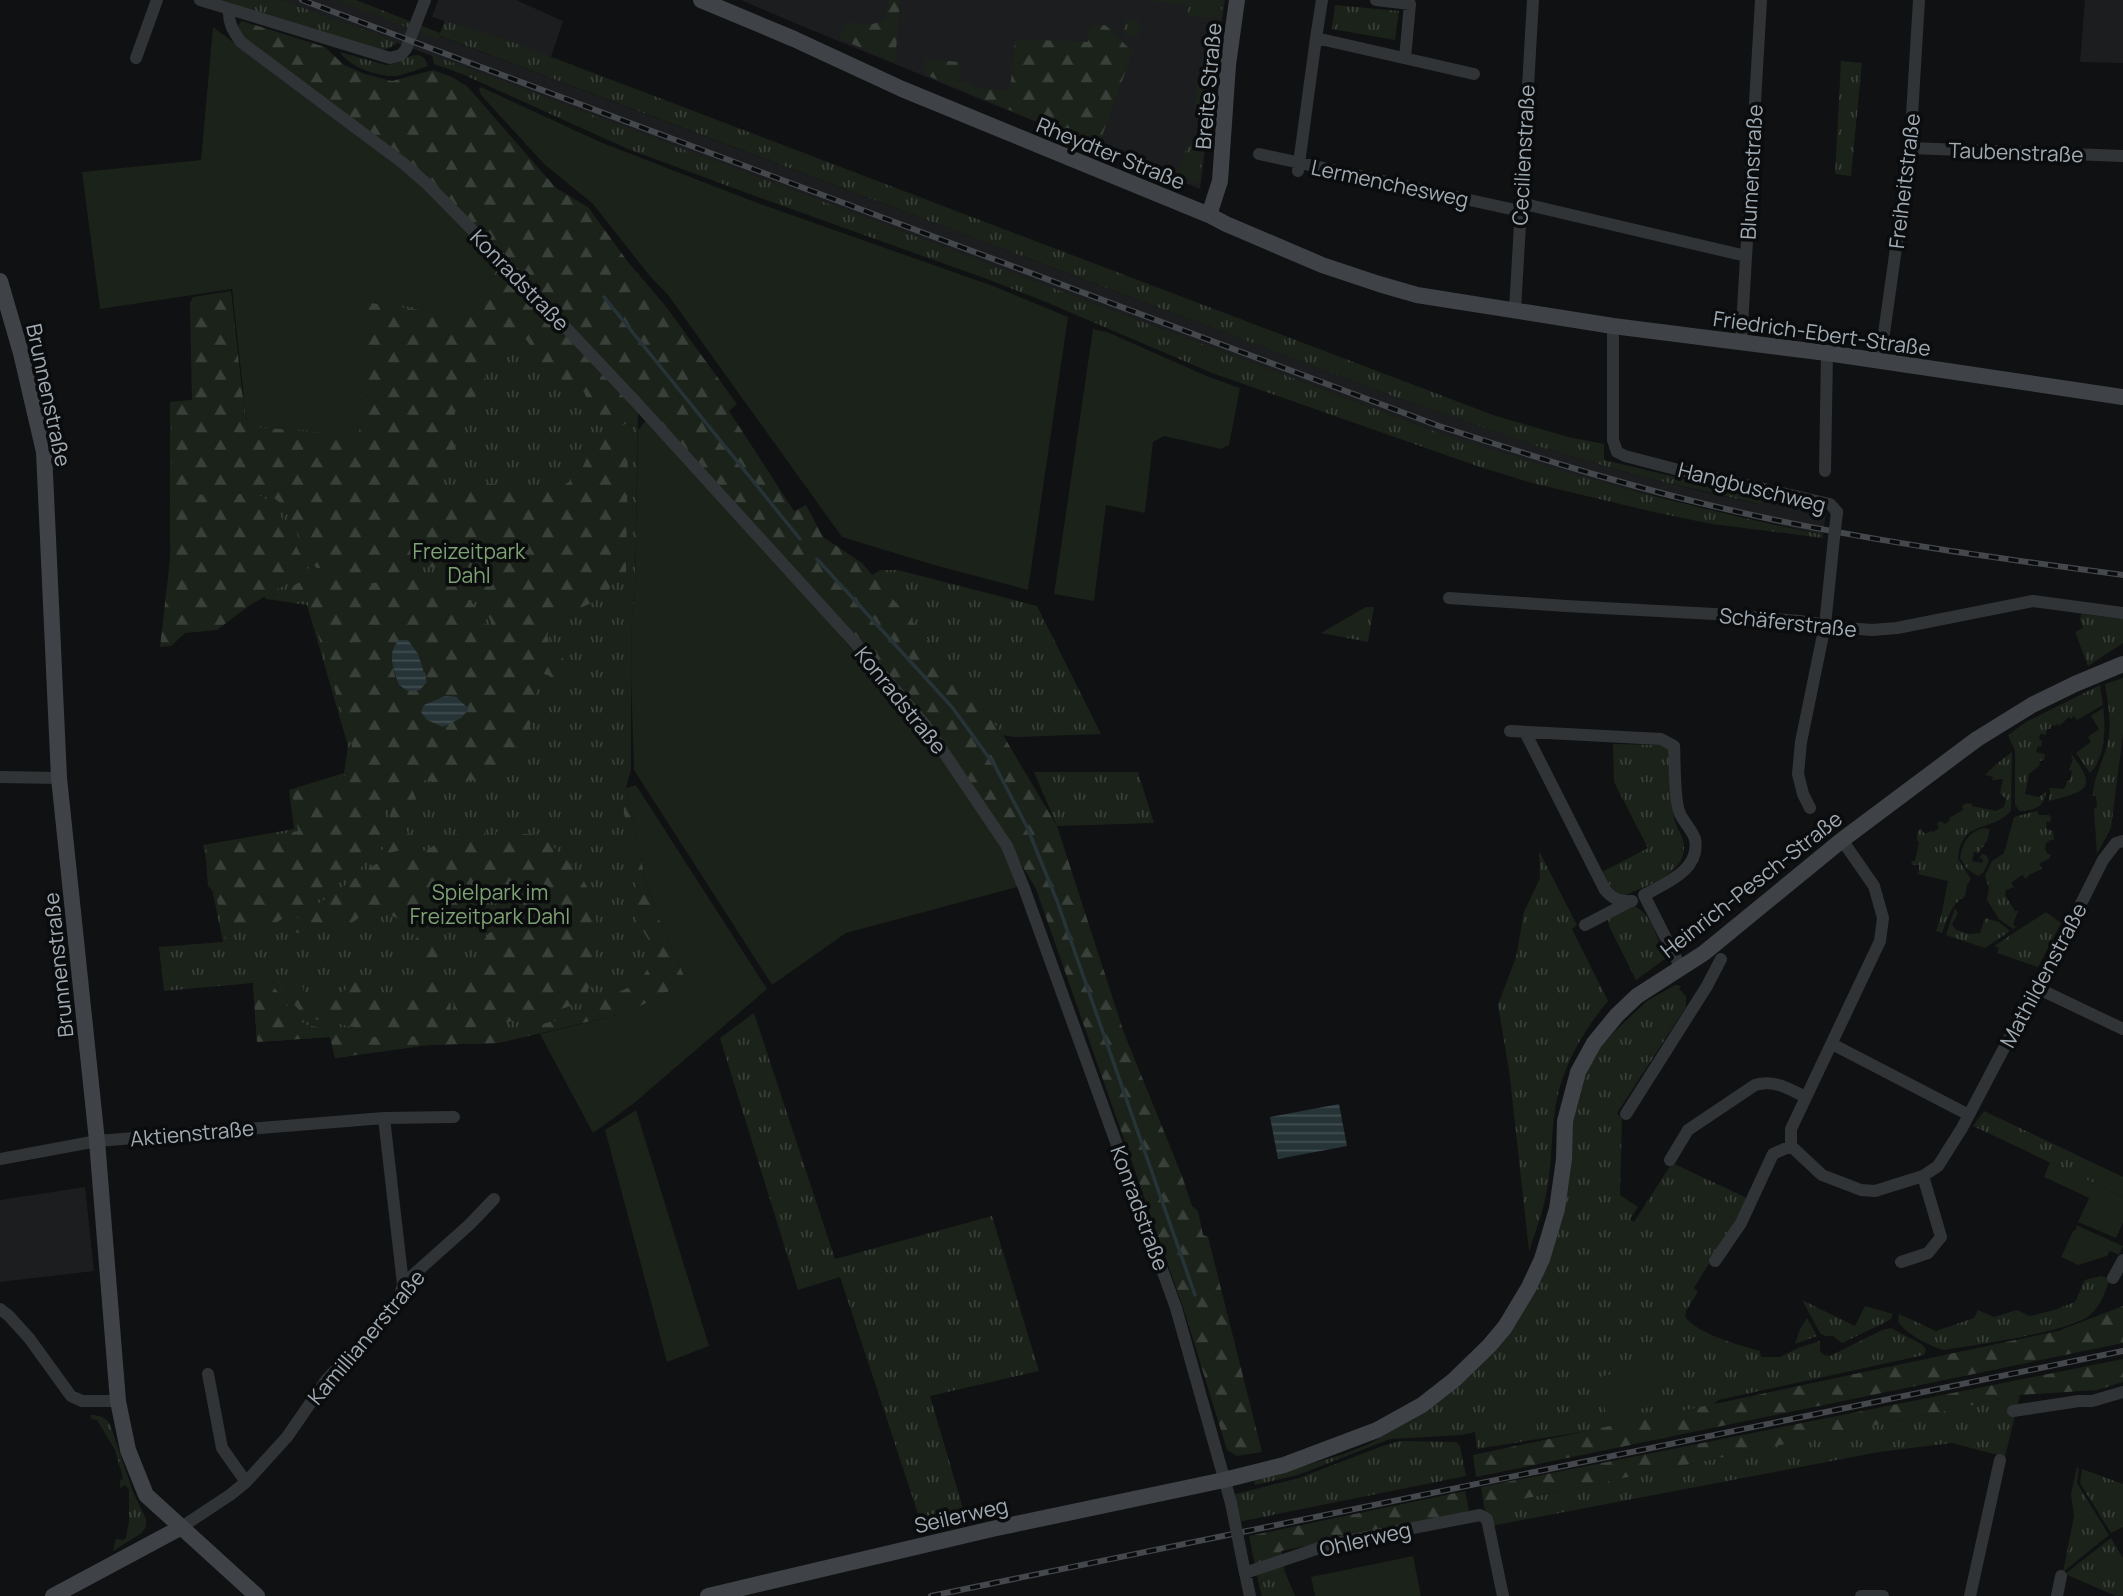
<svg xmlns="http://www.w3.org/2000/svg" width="2123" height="1596" font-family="Manrope,sans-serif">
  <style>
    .built { fill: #1c1d1f }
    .grass { fill: url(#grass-tufts) }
    .forest { fill: url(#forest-firs); fill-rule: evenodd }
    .garden { fill: #1b221a }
    .water { fill: url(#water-rules) }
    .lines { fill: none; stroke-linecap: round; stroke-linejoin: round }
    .stream { stroke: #263337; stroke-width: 3.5 }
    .street { stroke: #313437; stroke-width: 12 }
    .secondary { stroke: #3f4348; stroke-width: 16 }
    .rail-casing { stroke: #44484d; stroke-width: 6 }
    .rail { stroke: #0b0c0d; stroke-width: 3.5; stroke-dasharray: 10; stroke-linecap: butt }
    .street-bridge { stroke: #313437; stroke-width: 12 }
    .labels { text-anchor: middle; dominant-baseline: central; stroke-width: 7; stroke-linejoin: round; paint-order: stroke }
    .street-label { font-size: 21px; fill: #a0abb4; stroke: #0b0c0d }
    .park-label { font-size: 21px; fill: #7da274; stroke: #0b0c0d }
  </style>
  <defs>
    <pattern id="grass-tufts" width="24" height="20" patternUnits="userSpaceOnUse" patternTransform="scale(1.75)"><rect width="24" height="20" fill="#1b221a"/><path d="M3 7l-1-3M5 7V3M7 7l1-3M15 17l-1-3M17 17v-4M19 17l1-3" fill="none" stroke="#393f39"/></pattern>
    <pattern id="forest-firs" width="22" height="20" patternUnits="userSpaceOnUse" patternTransform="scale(1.75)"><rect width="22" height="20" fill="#1b221a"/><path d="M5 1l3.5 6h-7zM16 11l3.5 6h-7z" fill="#393f39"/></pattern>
    <pattern id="water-rules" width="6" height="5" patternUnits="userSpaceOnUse" patternTransform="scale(1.75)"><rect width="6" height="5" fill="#263337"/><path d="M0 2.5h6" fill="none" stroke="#424e52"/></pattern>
  </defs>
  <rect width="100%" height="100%" fill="#101112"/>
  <path class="built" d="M282 0H337L439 38V36L1398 398 1540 447 1643 477 1721 496 1762 505 1764 498 1821 509 1826 512 1823 535 1590 480 1500 454 1434 431Z
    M438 0H516L563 21 551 57 432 17Z
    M741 0H1225L1200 189 792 22Z
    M2085 0H2123V63L2080 62Z
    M85 1187 94 1271 0 1282V1200Z"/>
  <path class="grass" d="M222 0H282L397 42C388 53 378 49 365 47L222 2Z
    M336 0H356L440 33 445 21 504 39 1493 415 1568 437 1604 444V460L1764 498 1763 505 1643 477 1540 447 1398 398 440 36 438 39Z
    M1155 0H1223L1221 18 1187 16 1188 4 1155 2Z
    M1335 5 1399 11 1395 40 1332 29Z
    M1123 28a9 9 0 1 1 18 0a9 9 0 1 1-18 0Z
    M340 52 386 65C402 65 420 42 428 66 418 69 407 74 396 76 379 77 349 67 340 52Z
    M432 55 1434 431C1562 474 1692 508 1823 535V538L1712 524 1658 513 1532 483 1477 466 1212 373 1046 302 987 279 755 196 628 149 462 74 434 64Z
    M1841 61 1862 63 1851 176 1835 174Z
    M1197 77 1213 79 1199 184 1176 174 1189 142 1193 144 1206 113 1195 107Z
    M501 267 638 408 635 589 632 620 631 674V769L626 788 646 882 662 927 687 982 629 1012 498 1043 428 1045 335 1058 330 1037 257 1042 253 983 164 991 159 947 223 942 203 845 294 829 289 790 344 773 348 746 307 605 266 599 243 538 170 541V402L244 395 247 425 363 300Z
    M881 570H898L1037 606 1101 734 1014 737 1003 735 947 662 872 575Z
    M1366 607H1374L1368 642 1321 633Z
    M2081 614 2123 619V643L2088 666 2075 632 2083 628 2080 620Z
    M2123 678V734L2111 828 2097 854 2094 808 2097 807 2096 796H2093C2092 781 2105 757 2108 741 2112 722 2108 703 2105 684Z
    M2100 685 2103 705 2077 720 2073 715V717L2071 719 2069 717 2059 726 2058 724 2054 726 2052 724 2050 729H2047L2046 735 2040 734 2039 740 2042 741 2041 747 2038 746 2036 752 2045 754 2044 760 2040 761 2039 766 2029 774 2025 794 2039 797 2046 792C2044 808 2034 810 2019 811L2015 804V751L2008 735 2026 722Z
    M2103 708C2106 728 2105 759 2090 773L2076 753 2091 742 2088 737 2099 729 2091 716Z
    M1613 744 1659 745 1665 746 1670 751C1671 772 1670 795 1674 817 1676 828 1684 836 1684 847 1685 875 1644 886 1624 896H1617L1600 873 1648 848 1614 782Z
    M2012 752 2011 811C1989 834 1962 818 1958 859L1971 879 1967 885 1965 896C1951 905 1948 917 1942 933L1936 931 1941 916 1948 881 1917 874 1919 872V865H1911L1912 861H1915L1919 842 1917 841V832L1921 829 1925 834 1931 831 1933 832 1939 828 1937 823 1940 821 1945 824 1950 820 1949 818 1963 810 1962 806 1967 803 1972 804V806L1996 811 2004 807 2006 799 2000 793 2003 779 1992 780 1993 777 1985 775 1995 765Z
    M2072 755C2100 790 2083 792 2049 801L2050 791 2049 788 2064 789 2068 780H2070L2072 771 2069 770 2073 759 2071 758Z
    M1034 772H1138L1154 823 1057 826Z
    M2037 811 2039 815H2049L2051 818 2050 822 2047 821 2046 829 2053 831 2054 840H2050L2046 843 2045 849 2048 854H2051L2050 858 2039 864 2042 869 2029 875 2026 879 2022 875 2011 883 2014 887 2006 890 2005 895 2015 911H2018L2013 924 2016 927 2013 929 1999 919 1987 900 1989 888 1985 876 1992 861 2004 853 2014 817Z
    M1983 828 1990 829 1987 841 1978 853 1974 852 1972 861 1982 863 1983 859 1979 858 1982 854 1987 856 1989 861 1983 873 1978 876 1967 869 1960 858C1963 842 1968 833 1983 828Z
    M1539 851 1577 925 1572 929 1608 1001C1582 1032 1561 1069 1555 1110 1551 1137 1552 1163 1547 1190 1543 1211 1536 1231 1529 1251L1509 1070 1498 1005 1516 957 1524 912 1540 878Z
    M1631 906C1650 907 1659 943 1665 959L1636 980 1609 926 1608 918Z
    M1955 908 1958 913 1952 924 1956 930 1969 934 1980 933 1985 918 1999 922 2010 931 1985 948 1946 935Z
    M2046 912 2061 923 2038 967 1997 953 1999 948 1994 946Z
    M1675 985 1681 986 1679 989 1686 996V1007L1617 1113 1622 1119 1620 1195 1638 1207 1630 1219 1634 1222 1672 1163 1745 1197 1747 1201 1694 1288 1698 1292 1686 1311 1685 1317C1698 1334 1739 1345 1760 1351L1761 1357H1780L1798 1348 1820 1341V1351L1824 1355 1830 1356 1882 1330 1891 1328 1923 1345 1926 1350 1924 1355 1718 1400 1713 1405 1624 1425 1477 1449 1475 1432 1462 1435 1390 1439 1298 1475 1255 1485 1254 1481 1344 1454 1371 1443 1413 1419 1437 1402 1531 1297 1579 1088 1596 1053 1614 1032 1647 1001Z
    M754 1013 835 1259 992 1216 1039 1371 930 1396 967 1522 924 1532 840 1277 798 1290 720 1038Z
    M1984 1111 2123 1177V1197L1973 1126Z
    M2101 1276 2106 1277 2109 1281C2105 1293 2101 1305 2091 1314 2072 1332 1975 1345 1945 1350 1932 1348 1903 1332 1898 1321L1899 1314 1936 1331 1974 1318 1978 1310 1994 1317 2017 1310 2030 1316 2054 1310 2075 1302 2085 1280Z
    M1802 1300 1855 1326 1865 1306 1893 1314 1890 1320 1842 1343 1833 1336H1825L1820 1333Z
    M1807 1318 1817 1336 1795 1344 1800 1329Z
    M2020 1395 2005 1457 1952 1443 1879 1452 1491 1526 1484 1507Z
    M90 1415C99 1415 105 1417 110 1424L133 1492 146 1519V1526L142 1533 113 1551 116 1539 123 1540 126 1538 129 1521V1489L125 1485 120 1488V1481L123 1478 115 1450 97 1420 92 1419Z
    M1399 1441 1456 1442 1460 1446 1466 1476 1238 1522 1232 1495 1299 1478 1380 1447Z
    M2077 1467 2079 1468 2077 1483 2109 1535 2063 1572 2074 1516 2071 1494Z
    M2082 1469 2123 1484V1527L2111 1533 2080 1483Z
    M2111 1538 2123 1558V1596H2116L2065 1574Z
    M1285 1572 1295 1596H1262L1259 1585 1263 1578Z"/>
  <path class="forest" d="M888 0H900L895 63 839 38 847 21C862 27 871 26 885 19Z
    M242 21 325 47 344 65 365 74 392 81 433 70 452 77 467 86 556 188 588 207 628 262 664 304 737 404 729 411 794 511 806 505 823 537 862 563 947 662 1003 735 1057 826 1124 1033 1182 1176 1192 1206 1198 1211 1203 1235 1208 1237 1262 1452 1237 1456 1227 1450 1185 1313 1036 889 986 805 957 763 559 315 240 35 238 25Z
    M1105 25C1115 33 1122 43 1133 51L1098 147 924 74 925 59 960 62 959 82 973 83 974 88 1010 91 1015 39 1088 42 1090 27Z
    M501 269 629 401V423C604 433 592 411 584 392 567 384 552 375 541 361 534 352 532 344 523 337L506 341 483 361 487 389 456 407 452 426 457 457 452 465 441 474 439 487 445 493 458 492 488 484H504L515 491 533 495 562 487 580 473 596 438 615 435 628 443 626 573 618 572C613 578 613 585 608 591 597 607 542 616 548 639 553 656 569 652 569 681 551 677 534 672 519 660 488 634 487 588 444 570 424 562 406 572 386 576 363 580 340 570 317 568L311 563C302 546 292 514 278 501 257 481 198 490 171 491L172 404 192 401 190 303 193 297 231 291 246 426 359 436 364 302 455 315Z
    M244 494 261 496 275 505 309 571 250 605 217 630 185 633 171 646 160 647 170 559 171 495Z
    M432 573C476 590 478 618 503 652 512 664 525 672 538 679L529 732 511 754 496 768 487 779C471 780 454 783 438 782 429 782 420 778 411 780 382 785 387 816 379 838 374 852 366 863 355 873L274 924 234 931 229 938 225 939 216 894 208 886 205 847 298 831 292 792 347 775 352 746 308 602 274 597 312 575 319 574 373 583ZM413 644 427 678 423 688C396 699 389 668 394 648Z
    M410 786C415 794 420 806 415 815 413 821 404 822 406 829 408 836 420 839 425 843L380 856C384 846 388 835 390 824 392 807 392 794 410 786Z
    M626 788 646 882 662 927 687 982 629 1012 498 1043 428 1045 335 1058 330 1037 257 1042 253 983 260 982 262 978C282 988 287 1015 307 1025L356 1035 385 1038 519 1030 562 1019 640 982 648 968 650 950 648 939 638 922 637 891 631 872 630 831 624 814 623 793Z
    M472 832H485L486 835H495L496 832 542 835C554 848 568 860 579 874 606 909 598 962 585 1000 546 1017 507 1023 464 1028L458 1018 450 994 457 981 476 966 482 943 489 933 501 927H534L539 922V912L520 903 477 897 435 918 411 916 399 919 379 910 365 913 353 922 338 928 318 932 288 933 287 927 290 923 376 864 408 857 428 849 453 835Z
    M424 931 434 940 449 1006 460 1028 386 1031 358 1028 309 1018C295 1010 286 992 276 979L286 978 302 985 307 1002 330 1000 346 989 340 962 353 959 359 986C376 996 407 1004 420 984 423 979 425 979 424 973 423 964 412 958 412 949 412 941 418 936 424 931Z
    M2123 1306V1343L1476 1477 1473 1455 2058 1331Z
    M2123 1359V1382L2097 1390 2020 1395 1484 1507 1481 1487Z
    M1465 1491 1469 1510 1453 1517 1281 1551 1285 1572 1263 1578 1259 1585 1249 1536Z"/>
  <path class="garden" d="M213 27 404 169 501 267 454 313 363 300 362 374 358 435 247 425 232 289 100 309 82 172 201 160Z
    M481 87 600 142 755 202 993 286 1068 317 1028 590 934 565 842 537 668 295 649 275 593 204 544 164 481 95 479 89Z
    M1093 329 1107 332 1209 377 1240 388 1229 445 1221 449 1164 436 1153 442 1145 513 1106 505 1094 601 1054 594Z
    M649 417 946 757 997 837 1021 886 846 933 772 985 634 770 631 674 632 620 635 589 638 430Z
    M636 785 767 989 633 1104 593 1133 540 1034 629 1012 687 982 662 927 646 882 626 788Z
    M636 1110 709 1346 667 1362 605 1130Z
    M2050 1162 2123 1197V1223L2116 1238 2078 1222 2089 1198 2044 1177Z
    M2076 1225 2123 1246 2119 1255 2110 1251 2107 1256 2078 1265 2061 1257 2073 1231 2077 1229Z
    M1654 1366 1661 1405 1606 1415 1598 1377Z
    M1528 1385 1537 1428 1513 1433 1509 1406Z
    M1413 1556 1421 1596H1315L1311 1577Z"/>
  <path class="water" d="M399 640H408L418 654 427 682 420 690 408 691 399 685C394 670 386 654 399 640Z
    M445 696 456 697 469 709 461 718 443 727 427 720 421 712 424 705Z
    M1339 1104 1347 1146 1278 1159 1270 1117Z"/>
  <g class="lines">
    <path class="stream" d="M604 297 800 539
      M817 559 952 707 995 766 1027 827 1057 901 1195 1295"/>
    <path class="street" d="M200 0 390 58 401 55 406 49 425 0
      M1376 0 1410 4 1405 58
      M229 10C228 23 233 31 241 42L403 163 427 184 505 263 635 401 855 643 926 726 1007 846 1024 888 1176 1308 1231 1503
      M1316 38 1322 0
      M136 58 157 0
      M1910 148 2123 156
      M1259 154 1520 211
      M1298 171 1316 38 1474 74
      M1520 203 1746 256
      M1515 310 1533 0
      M1613 326V440L1617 452 1625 456 1675 469 1830 504 1837 512
      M1741 343 1761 0
      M1880 362 1910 148 1919 0
      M1825 471 1827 353
      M1449 598 1566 606 1714 614 1800 621 1847 628 1872 630 1897 628 2033 601 2123 613
      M1510 731 1661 739 1674 746C1675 761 1674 797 1679 811 1682 821 1692 829 1695 839 1701 870 1666 883 1644 895L1681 968
      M1525 732 1605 890C1613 899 1620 902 1632 901
      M0 777 59 778
      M1810 808 1803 794 1798 774 1801 742 1825 625 1834 538
      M1842 840 1874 886 1883 918 1880 941 1791 1129V1146L1822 1175 1861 1190 1875 1191 1923 1176 1938 1166 1962 1128 2024 1010 2046 973 2103 860 2116 843 2123 841
      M1585 925 1631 901
      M2037 988 2123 1029
      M1832 1044 1969 1115
      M1626 1114 1707 986 1721 959
      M384 1118 403 1284
      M0 1159 97 1141 384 1118 454 1117
      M1670 1160 1688 1130 1755 1085C1774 1079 1789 1089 1806 1097
      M1715 1261 1741 1223 1773 1154 1791 1146
      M1901 1262 1928 1253 1941 1237 1923 1176
      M2113 1278 2123 1260
      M0 1309 9 1316 29 1338 71 1396 82 1401H118
      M208 1374 222 1448 246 1482
      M2013 1411 2079 1401H2092L2123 1392
      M180 1528 230 1495 246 1482 287 1437 327 1379 398 1304 403 1284 469 1225 494 1199
      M1244 1568 1250 1596
      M1245 1573 1331 1544 1480 1515 1487 1519 1503 1596
      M1861 1596H1883
      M1970 1596 2000 1460
      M2057 1596 2061 1576"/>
    <path class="secondary" d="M701 0 794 39 902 89 1209 215 1226 224 1322 265 1379 284 1417 295 1613 326 1827 353 2123 397
      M1209 215 1220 181 1228 65 1237 0
      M0 281 21 353 44 452 59 778 97 1141 118 1401 128 1450 146 1495 257 1596
      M53 1596 180 1528
      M708 1596 992 1529 1224 1480 1284 1465 1377 1430 1422 1405 1454 1380 1489 1346 1505 1327 1529 1287 1542 1259 1557 1209 1564 1159 1565 1121 1578 1072 1594 1043 1617 1015 1637 996 1704 953 1842 840 1977 739 2032 705 2075 684 2123 664"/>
    <defs>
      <path id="rail" d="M302 0 1439 426C1547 461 1656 495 1766 518 1884 543 2004 559 2123 575
        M931 1596 2123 1351"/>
    </defs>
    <use href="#rail" class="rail-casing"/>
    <use href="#rail" class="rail"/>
    <path class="street-bridge" d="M1834 538 1837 512
      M1231 1503 1244 1568"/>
  </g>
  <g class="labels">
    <g class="street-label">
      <text transform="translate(1208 86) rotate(-85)">Breite Straße</text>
      <text transform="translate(2016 152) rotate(2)">Taubenstraße</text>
      <text transform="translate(1111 153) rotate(22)">Rheydter Straße</text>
      <text transform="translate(1523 155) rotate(-87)">Cecilienstraße</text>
      <text transform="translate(1751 172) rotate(-87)">Blumenstraße</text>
      <text transform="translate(1904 181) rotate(-83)">Freiheitstraße</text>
      <text transform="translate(1390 183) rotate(12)">Lermenchesweg</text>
      <text transform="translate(520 280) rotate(46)">Konradstraße</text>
      <text transform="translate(1822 333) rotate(8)">Friedrich-Ebert-Straße</text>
      <text transform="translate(49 395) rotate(78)">Brunnenstraße</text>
      <text transform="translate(1752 487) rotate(14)">Hangbuschweg</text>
      <text transform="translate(1788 622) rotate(6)">Schäferstraße</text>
      <text transform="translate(901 700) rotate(51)">Konradstraße</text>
      <text transform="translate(1751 884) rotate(-38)">Heinrich-Pesch-Straße</text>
      <text transform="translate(58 965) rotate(-96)">Brunnenstraße</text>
      <text transform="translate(2043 975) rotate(-62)">Mathildenstraße</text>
      <text transform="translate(192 1133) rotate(-5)">Aktienstraße</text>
      <text transform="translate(1140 1208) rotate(70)">Konradstraße</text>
      <text transform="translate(366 1337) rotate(-50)">Kamillianerstraße</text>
      <text transform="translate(961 1515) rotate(-13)">Seilerweg</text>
      <text transform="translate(1365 1539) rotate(-13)">Ohlerweg</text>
    </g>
    <g class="park-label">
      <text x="469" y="551">Freizeitpark<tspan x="469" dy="24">Dahl</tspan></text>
      <text x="490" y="892">Spielpark im<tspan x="490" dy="24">Freizeitpark Dahl</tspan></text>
    </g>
  </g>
</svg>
